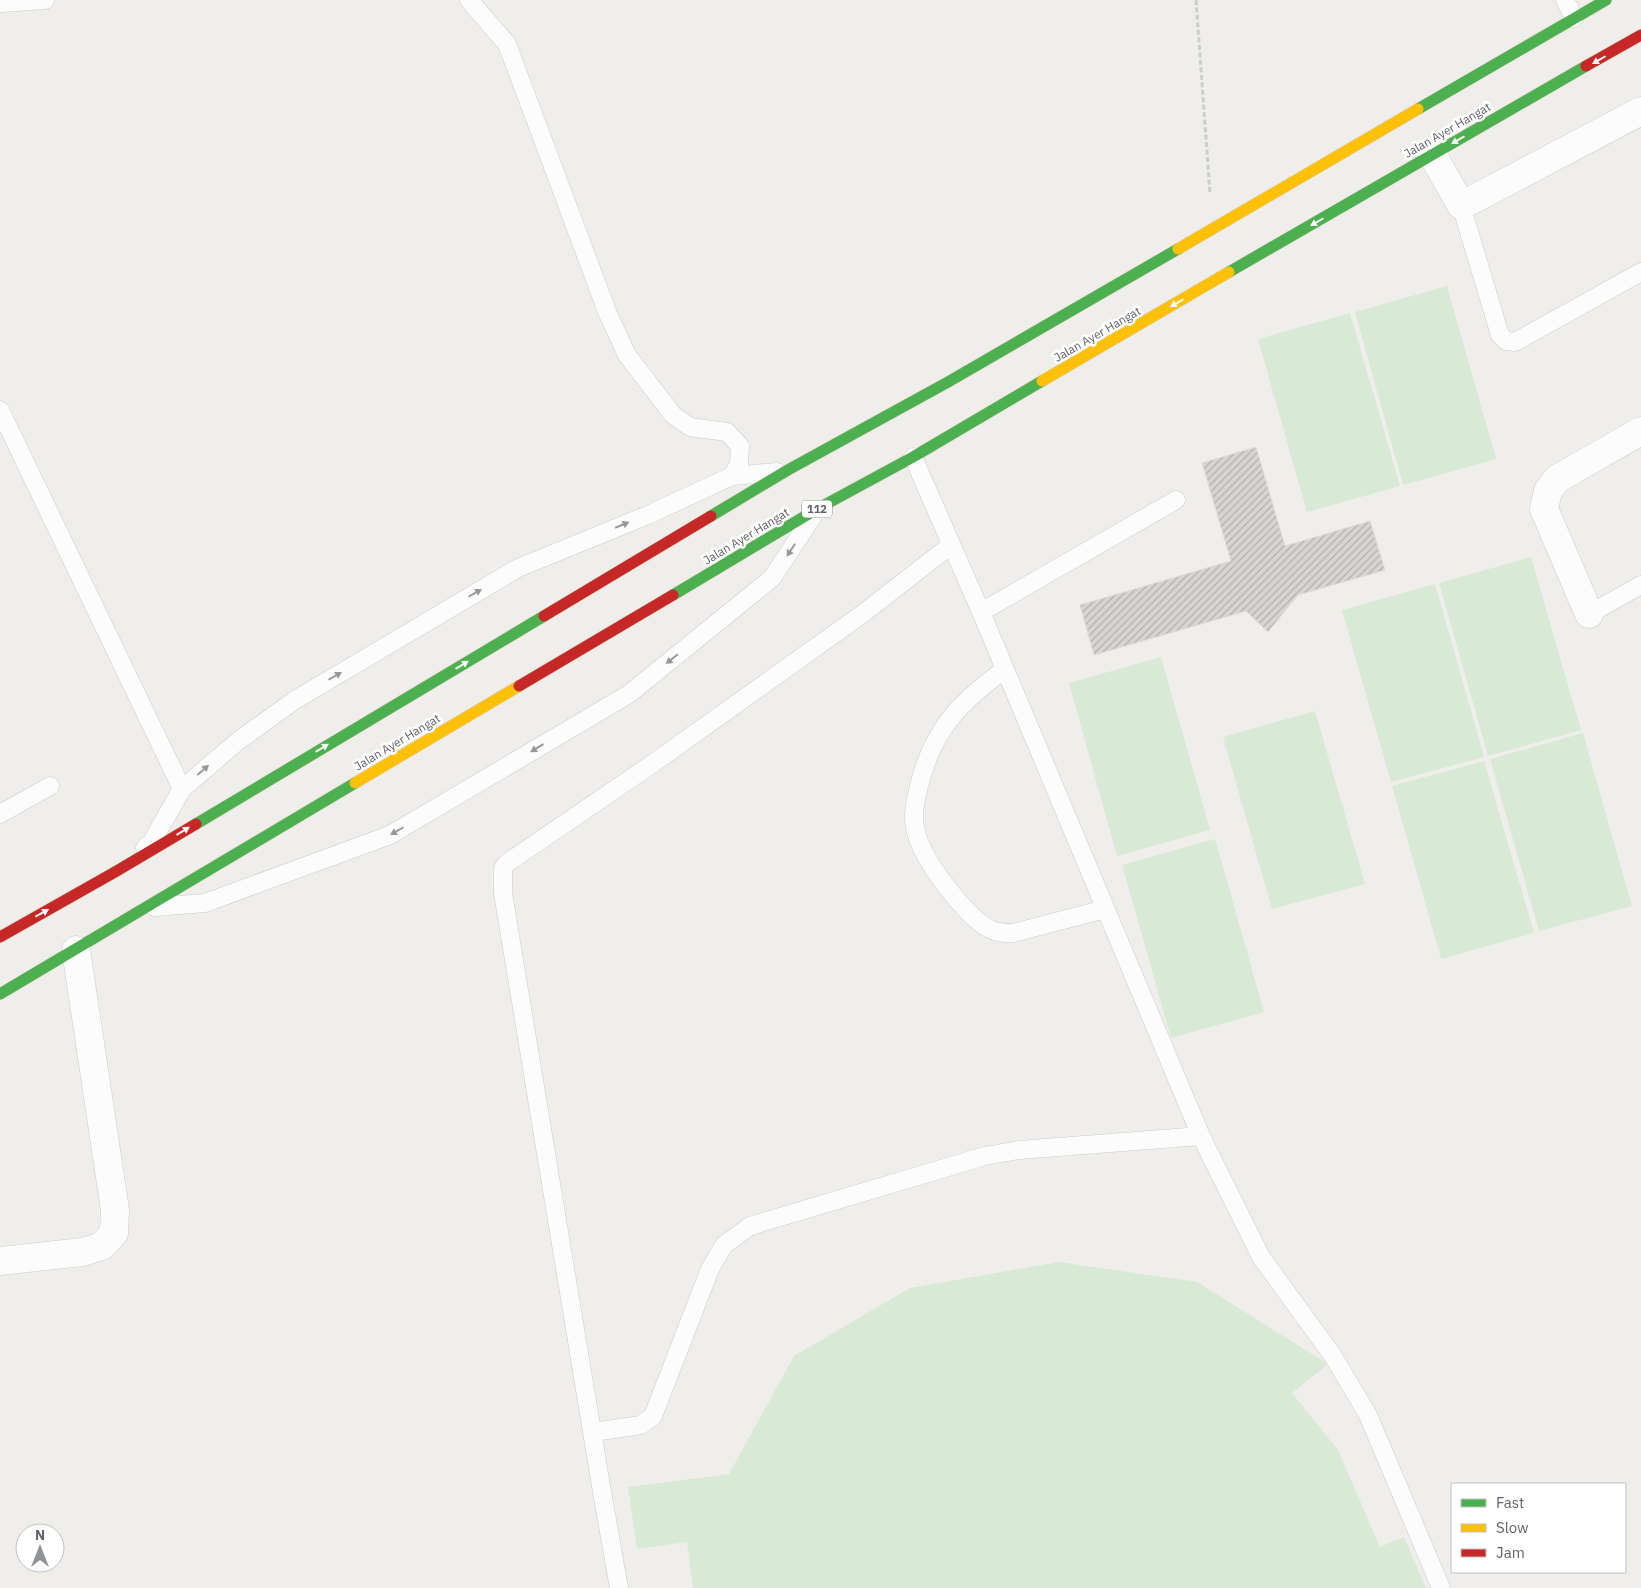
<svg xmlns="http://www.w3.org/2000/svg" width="1641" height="1588" font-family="'IBM Plex Sans',sans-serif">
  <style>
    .pitch { fill: #d8ead6 }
    .building { fill: url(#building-hatch); stroke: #dedcd9 }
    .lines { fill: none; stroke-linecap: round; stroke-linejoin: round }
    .lane-casing { stroke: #cbcccc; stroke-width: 19 }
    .street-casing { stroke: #cbcccc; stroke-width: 29 }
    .fast-casing { stroke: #d6cdb8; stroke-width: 12 }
    .slow-casing { stroke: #d6cdb8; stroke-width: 12 }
    .jam-casing { stroke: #d6cdb8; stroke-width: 12 }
    .path { stroke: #cacfcc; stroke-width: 3; stroke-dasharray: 5 2.5; stroke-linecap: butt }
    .lane { stroke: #fdfcfc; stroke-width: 18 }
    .street { stroke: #fdfcfc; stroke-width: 28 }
    .fast { stroke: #4caf50; stroke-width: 11 }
    .slow { stroke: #ffc107; stroke-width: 11 }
    .jam { stroke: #c62828; stroke-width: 11 }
    .oneway { fill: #f6fbf6 }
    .oneway2 { fill: #96999c }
    .labels { text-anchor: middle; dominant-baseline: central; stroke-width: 5; stroke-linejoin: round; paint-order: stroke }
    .shield { fill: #fff; stroke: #8f9295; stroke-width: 1 }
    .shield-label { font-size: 11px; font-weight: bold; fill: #5f6368 }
    .street-label { font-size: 12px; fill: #5f6368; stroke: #fff }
  </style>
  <defs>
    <pattern id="building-hatch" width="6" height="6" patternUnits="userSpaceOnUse" patternTransform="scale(1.25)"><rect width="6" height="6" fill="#d6d5d3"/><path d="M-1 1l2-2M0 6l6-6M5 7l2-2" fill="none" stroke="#b1b0af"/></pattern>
  </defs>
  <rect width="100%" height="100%" fill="#efeeea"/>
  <path class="pitch" d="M1447 286 1496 459 1403 485 1355 312Z
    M1350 313 1400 486 1307 512 1258 339Z
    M1531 557 1581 730 1488 756 1439 583Z
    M1435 584 1484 757 1391 782 1342 610Z
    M1161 657 1210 830 1117 856 1069 683Z
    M1315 711 1365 884 1272 909 1223 737Z
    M1583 733 1632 906 1539 931 1490 759Z
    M1484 761 1534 933 1441 959 1392 786Z
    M1215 839 1264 1012 1171 1038 1122 865Z
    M1059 1262 1197 1282 1328 1364 1292 1393 1338 1450 1380 1547 1404 1537 1426 1588H693L687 1542 637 1549 628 1487 729 1474 794 1356 910 1288Z"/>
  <path class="building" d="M1256 447 1285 546 1370 521 1385 570 1298 595 1268 632 1246 611 1094 655 1080 605 1231 561 1202 463Z"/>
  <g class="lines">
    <defs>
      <path id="lane" d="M469 0 507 44 608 314 627 355 673 415 690 427 727 432 740 446 739 464 732 476
        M1565 0 1574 18
        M0 3 45 0
        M1461 205 1500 335 1506 341 1515 342 1641 272
        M0 410 182 789
        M913 457 981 612 1201 1136 1261 1257 1333 1356 1368 1415 1441 1588
        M981 612 1176 500
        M1589 614 1641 585
        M1005 669C959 703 933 729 919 786 916 800 912 813 915 827 919 851 939 878 954 896 963 907 977 923 990 929 997 933 1005 933 1013 933L1105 909
        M0 814 50 786
        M145 848 151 843 182 789 238 741 295 700 518 568 648 515 732 476 777 472
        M154 907 205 903 390 835 629 694 772 578 813 516
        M593 1432 641 1425 653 1416 710 1269 724 1245 750 1226 985 1156 1019 1150 1201 1136
        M619 1588 601 1486 503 893V868L507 863 655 762 861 615 951 545"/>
      <path id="street" d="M1432 154 1461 205 1474 199 1641 111
        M1589 614 1544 509 1548 491 1557 479 1641 431
        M0 1261 83 1252 102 1246 114 1233 115 1210 76 950"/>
      <path id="fast" d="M1418 109 1606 0
        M1229 272 1586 66
        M711 516 786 471 948 382 1178 249
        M673 595 817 509 913 457 1042 381
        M196 824 544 616
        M0 994 355 783"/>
      <path id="slow" d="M1178 249 1418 109
        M1042 381 1229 272
        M355 783 519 686"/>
      <path id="jam" d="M1586 66 1641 35
        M544 616 711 516
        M519 686 673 595
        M0 937 115 872 196 824"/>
    </defs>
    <use href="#lane" class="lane-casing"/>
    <use href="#street" class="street-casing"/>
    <use href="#fast" class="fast-casing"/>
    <use href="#slow" class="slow-casing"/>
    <use href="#jam" class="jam-casing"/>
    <path class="path" d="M1196 0 1210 194"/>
    <use href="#lane" class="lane"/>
    <use href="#street" class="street"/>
    <use href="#fast" class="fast"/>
    <use href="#slow" class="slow"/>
    <use href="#jam" class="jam"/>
  </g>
  <defs><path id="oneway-solid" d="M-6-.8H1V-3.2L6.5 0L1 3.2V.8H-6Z" transform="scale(1.25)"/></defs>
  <g class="oneway">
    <use href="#oneway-solid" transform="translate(1599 60) rotate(150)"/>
    <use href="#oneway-solid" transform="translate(1458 140) rotate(150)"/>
    <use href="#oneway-solid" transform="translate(1317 222) rotate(150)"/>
    <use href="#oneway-solid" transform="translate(1177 303) rotate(150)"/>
    <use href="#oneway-solid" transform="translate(462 665) rotate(-31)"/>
    <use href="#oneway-solid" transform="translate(322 748) rotate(-31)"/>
    <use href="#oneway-solid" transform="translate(183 831) rotate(-31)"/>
    <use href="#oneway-solid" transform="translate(42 913) rotate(-29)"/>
  </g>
  <g class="oneway2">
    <use href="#oneway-solid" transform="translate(622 525) rotate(-22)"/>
    <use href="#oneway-solid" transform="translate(791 550) rotate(123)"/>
    <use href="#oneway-solid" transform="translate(475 593) rotate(-30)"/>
    <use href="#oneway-solid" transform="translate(672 659) rotate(141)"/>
    <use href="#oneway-solid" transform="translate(335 676) rotate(-30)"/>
    <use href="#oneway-solid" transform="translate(537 748) rotate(149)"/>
    <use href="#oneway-solid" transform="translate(203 770) rotate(-41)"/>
    <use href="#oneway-solid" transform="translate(397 831) rotate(150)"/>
  </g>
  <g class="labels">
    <rect class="shield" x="802" y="500.5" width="30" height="17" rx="4"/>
    <g class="shield-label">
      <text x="817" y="509">112</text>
    </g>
    <g class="street-label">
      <text transform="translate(1447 130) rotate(-30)">Jalan Ayer Hangat</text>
      <text transform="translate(1097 334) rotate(-30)">Jalan Ayer Hangat</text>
      <text transform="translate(746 536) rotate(-31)">Jalan Ayer Hangat</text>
      <text transform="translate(397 742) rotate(-31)">Jalan Ayer Hangat</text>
    </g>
  </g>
  <rect x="1451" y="1483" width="175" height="90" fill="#ffffff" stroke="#bfc1c3"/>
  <rect x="1461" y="1499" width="25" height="8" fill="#4caf50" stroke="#bfc1c3"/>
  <text x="1496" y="1508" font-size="15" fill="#5f6368">Fast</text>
  <rect x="1461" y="1524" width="25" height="8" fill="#ffc107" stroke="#bfc1c3"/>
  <text x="1496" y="1533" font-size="15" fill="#5f6368">Slow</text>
  <rect x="1461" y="1549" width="25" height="8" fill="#c62828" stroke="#bfc1c3"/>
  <text x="1496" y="1558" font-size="15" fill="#5f6368">Jam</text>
  <g transform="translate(40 1548)"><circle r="24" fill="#ffffff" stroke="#bfc1c3"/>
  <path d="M0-4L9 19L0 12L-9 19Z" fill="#919496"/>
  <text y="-8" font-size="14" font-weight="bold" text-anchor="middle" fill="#5f6368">N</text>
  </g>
</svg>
